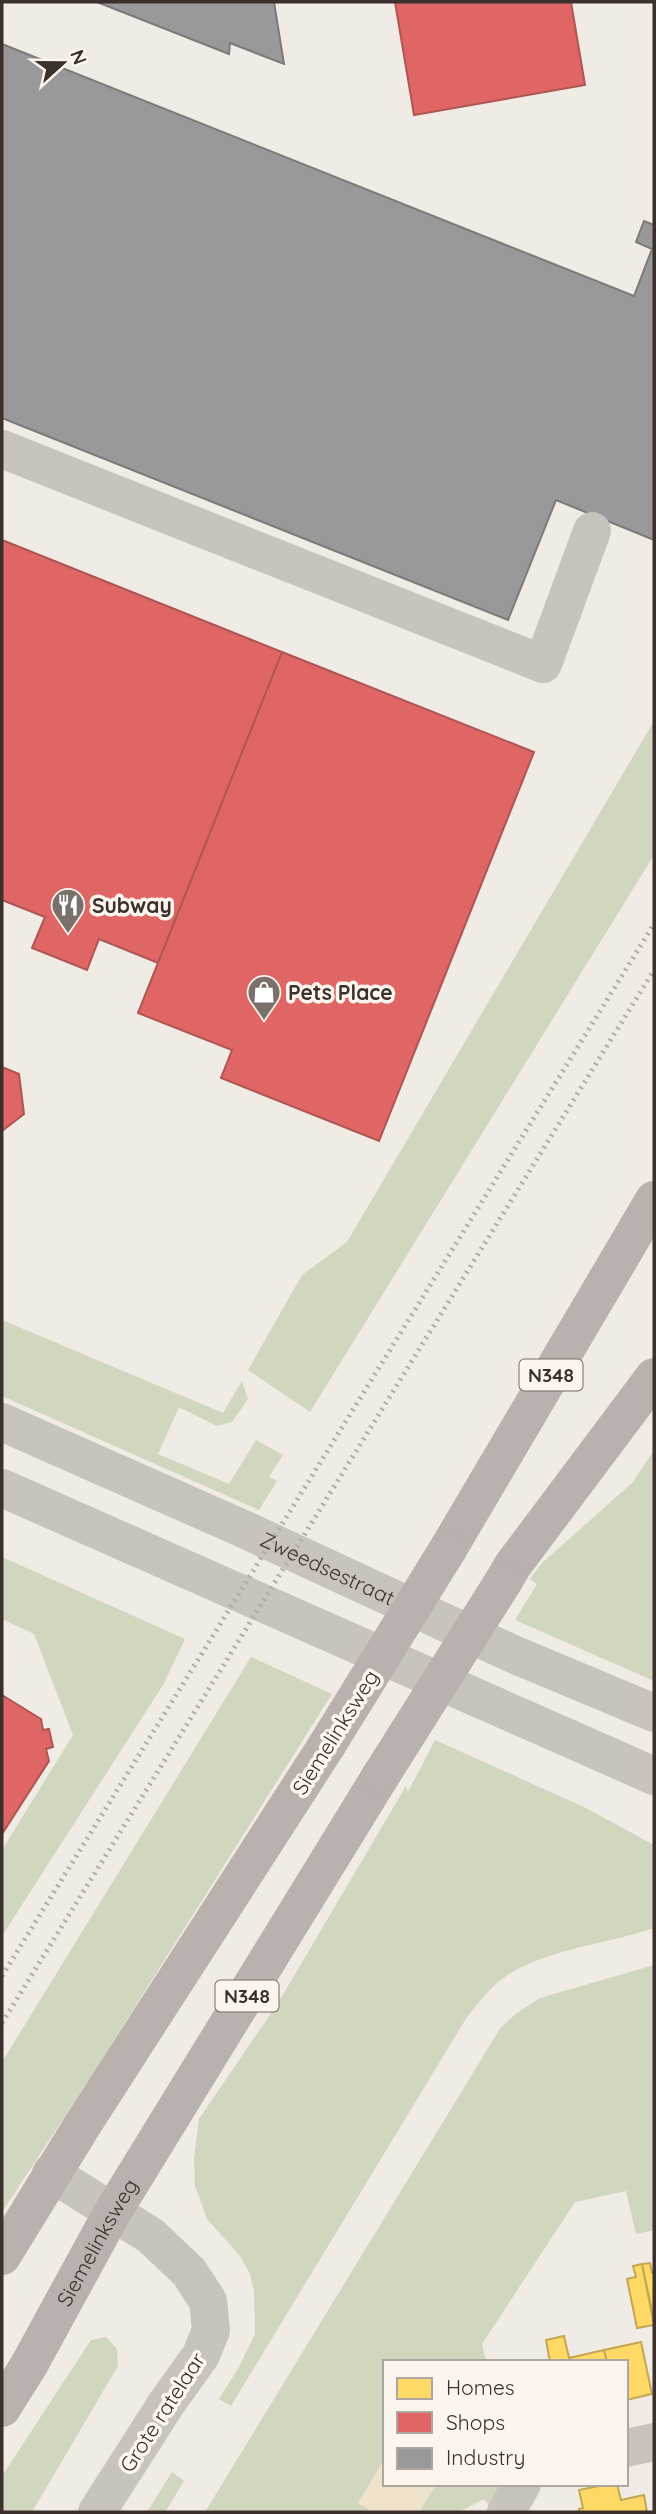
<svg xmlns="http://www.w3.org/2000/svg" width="656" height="2514" font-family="Quicksand,sans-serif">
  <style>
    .green { fill: #d1d6bf }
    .sand { fill: #efe3cc }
    .homes { fill: #ffd966; stroke: #c4a654; stroke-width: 2 }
    .shops { fill: #e06666; stroke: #ae5654; stroke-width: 2 }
    .industry { fill: #999; stroke: #7d7a78; stroke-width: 2 }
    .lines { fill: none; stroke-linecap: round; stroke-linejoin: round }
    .minor { stroke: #c9c3be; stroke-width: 38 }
    .major { stroke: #b8b1ad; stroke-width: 38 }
    .rail { stroke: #b1aca8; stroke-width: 5; stroke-dasharray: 2 5; stroke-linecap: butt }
    .major-bridge { stroke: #b8b1ad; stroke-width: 38 }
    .labels { text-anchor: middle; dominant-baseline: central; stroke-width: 7; stroke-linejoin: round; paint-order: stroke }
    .shield { fill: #fbf5ee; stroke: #756b66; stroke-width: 2 }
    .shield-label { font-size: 19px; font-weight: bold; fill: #3b302b }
    .poi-label { font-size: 21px; font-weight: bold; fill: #3b302b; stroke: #fbf5ee; text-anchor: start }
    .street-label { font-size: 21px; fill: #3b302b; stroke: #fbf5ee }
  </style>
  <rect width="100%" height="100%" fill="#f0ebe5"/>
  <path class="green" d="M654 721V855L310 1412 248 1370 302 1275 347 1242Z
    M2 1320 223 1413 242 1381 248 1399 232 1422 217 1426 179 1407 158 1454 229 1484 256 1440 283 1455 269 1477 277 1481 259 1510 2 1396Z
    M654 1450V1681L515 1620 537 1584 530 1579 541 1564 633 1482Z
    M2 1557 185 1639 163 1685 2 1936V1850L73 1735 34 1634 2 1619Z
    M251 1657 332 1694 99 2064 2 2212V2062Z
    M435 1740 584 1807 654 1845V1928C607 1944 552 1948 509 1974 492 1985 479 2002 467 2017L231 2406 219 2399 239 2367 255 2334 254 2291 250 2274 240 2256 207 2219 195 2186 194 2159 199 2119 278 2003 406 1786 408 1792Z
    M654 1965V2230L636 2234 626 2191 575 2202 482 2344 486 2362H385V2459L358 2503 373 2512H205L501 2027 517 2013 540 1998Z
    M106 2337 117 2349 118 2366 32 2512H2V2476L91 2340Z
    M172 2472 184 2481 165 2512H147Z
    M436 2484H502L490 2506 484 2499 459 2512H419Z"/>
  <path class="sand" d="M385 2459V2484H436L419 2512H373L358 2503Z"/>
  <path class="homes" d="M650 2263 652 2273H654V2321L642 2264Z
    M642 2264 654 2325 637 2328 627 2279 636 2277 633 2266Z
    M564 2336 569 2358 604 2350 607 2362H550L546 2340Z
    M641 2342 652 2394 626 2400V2362H607L604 2350Z
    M609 2484H617L621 2500 644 2495 647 2512H579V2509L583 2508 579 2490Z"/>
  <path class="shops" d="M395 2H571L585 85 414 115Z
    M2 540 282 652 158 963 99 939 87 970 32 948 45 917 2 900Z
    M282 652 534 752 379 1141 221 1078 232 1050 138 1013Z
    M2 1067 19 1074 24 1114 2 1131Z
    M2 1695 41 1719 43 1730 49 1729 53 1747 46 1749 49 1761 2 1834Z"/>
  <path class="industry" d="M97 2H274L284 64 230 43 229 54Z
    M2 44 634 296 652 249 636 242 644 221 654 225V540L556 500 508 620 2 418Z"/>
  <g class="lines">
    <g class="minor">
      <path d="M2 449 543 664 592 531"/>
      <path id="s1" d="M2 1422 239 1527 513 1654 654 1713"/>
      <path d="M2 1488 654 1776"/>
      <path d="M51 2173 151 2236 189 2272 208 2301 211 2330 201 2355 166 2404 97 2512"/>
      <path d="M626 2448 654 2442"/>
      <path d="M506 2512 522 2484"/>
    </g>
    <g class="major">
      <path d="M448 1549 654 1200"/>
      <path d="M503 1582 513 1565 654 1377"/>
      <path d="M2 2256 83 2124 327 1745"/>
      <path id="s2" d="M2 2408 29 2365 112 2213 380 1777"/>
    </g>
    <path class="rail" d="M2 1976 654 924
      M2 2023 654 970"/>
    <path class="major-bridge" d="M327 1745 448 1549
      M380 1777 503 1582"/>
  </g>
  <defs>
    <symbol id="restaurant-pin" viewBox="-11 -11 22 30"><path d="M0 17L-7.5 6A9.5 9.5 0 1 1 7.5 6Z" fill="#7a716c" stroke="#fbf5ee"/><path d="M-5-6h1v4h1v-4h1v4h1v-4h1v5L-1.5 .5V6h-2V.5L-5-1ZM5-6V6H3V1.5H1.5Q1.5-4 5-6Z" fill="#fff"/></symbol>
    <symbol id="shop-pin" viewBox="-11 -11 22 30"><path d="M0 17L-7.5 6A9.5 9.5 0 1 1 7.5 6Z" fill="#7a716c" stroke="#fbf5ee"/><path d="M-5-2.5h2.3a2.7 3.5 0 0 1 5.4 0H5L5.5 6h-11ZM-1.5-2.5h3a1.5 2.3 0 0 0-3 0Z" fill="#fff"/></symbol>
  </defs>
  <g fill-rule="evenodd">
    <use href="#restaurant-pin" x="49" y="886" width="38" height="52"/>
    <use href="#shop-pin" x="245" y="973" width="38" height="52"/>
  </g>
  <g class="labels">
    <g class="shield">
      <rect x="519.5" y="1359.5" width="63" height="31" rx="5"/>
      <rect x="215.5" y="1980.5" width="63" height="31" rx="5"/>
    </g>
    <g class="shield-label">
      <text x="551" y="1375">N348</text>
      <text x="247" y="1996">N348</text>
    </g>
    <g class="poi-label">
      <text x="92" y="905">Subway</text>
      <text x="288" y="992">Pets Place</text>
    </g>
    <g class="street-label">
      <text stroke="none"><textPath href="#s1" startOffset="357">Zweedsestraat</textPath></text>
      <text transform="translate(335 1732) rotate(-58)">Siemelinksweg</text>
      <text stroke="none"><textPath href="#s2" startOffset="191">Siemelinksweg</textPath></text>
      <text transform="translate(162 2412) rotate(-57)">Grote ratelaar</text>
    </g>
  </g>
  <rect width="656" height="2514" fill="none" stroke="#3b302b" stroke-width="7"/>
  <rect x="383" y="2360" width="245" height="126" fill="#fbf5ee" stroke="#aea6a0" stroke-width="2"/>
  <rect x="397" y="2378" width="35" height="21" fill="#ffd966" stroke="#aea6a0" stroke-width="2"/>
  <text x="446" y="2395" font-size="21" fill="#3b302b">Homes</text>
  <rect x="397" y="2412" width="35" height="21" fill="#e06666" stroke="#aea6a0" stroke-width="2"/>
  <text x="446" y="2430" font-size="21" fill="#3b302b">Shops</text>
  <rect x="397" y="2448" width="35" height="21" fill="#999999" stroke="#aea6a0" stroke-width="2"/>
  <text x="446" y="2465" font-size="21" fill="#3b302b">Industry</text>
  <g transform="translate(63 63) rotate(69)" stroke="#fbf5ee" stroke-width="5" paint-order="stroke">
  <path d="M0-5L12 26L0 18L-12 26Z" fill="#3b302b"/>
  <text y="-10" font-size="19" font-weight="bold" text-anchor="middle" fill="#3b302b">N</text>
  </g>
</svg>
